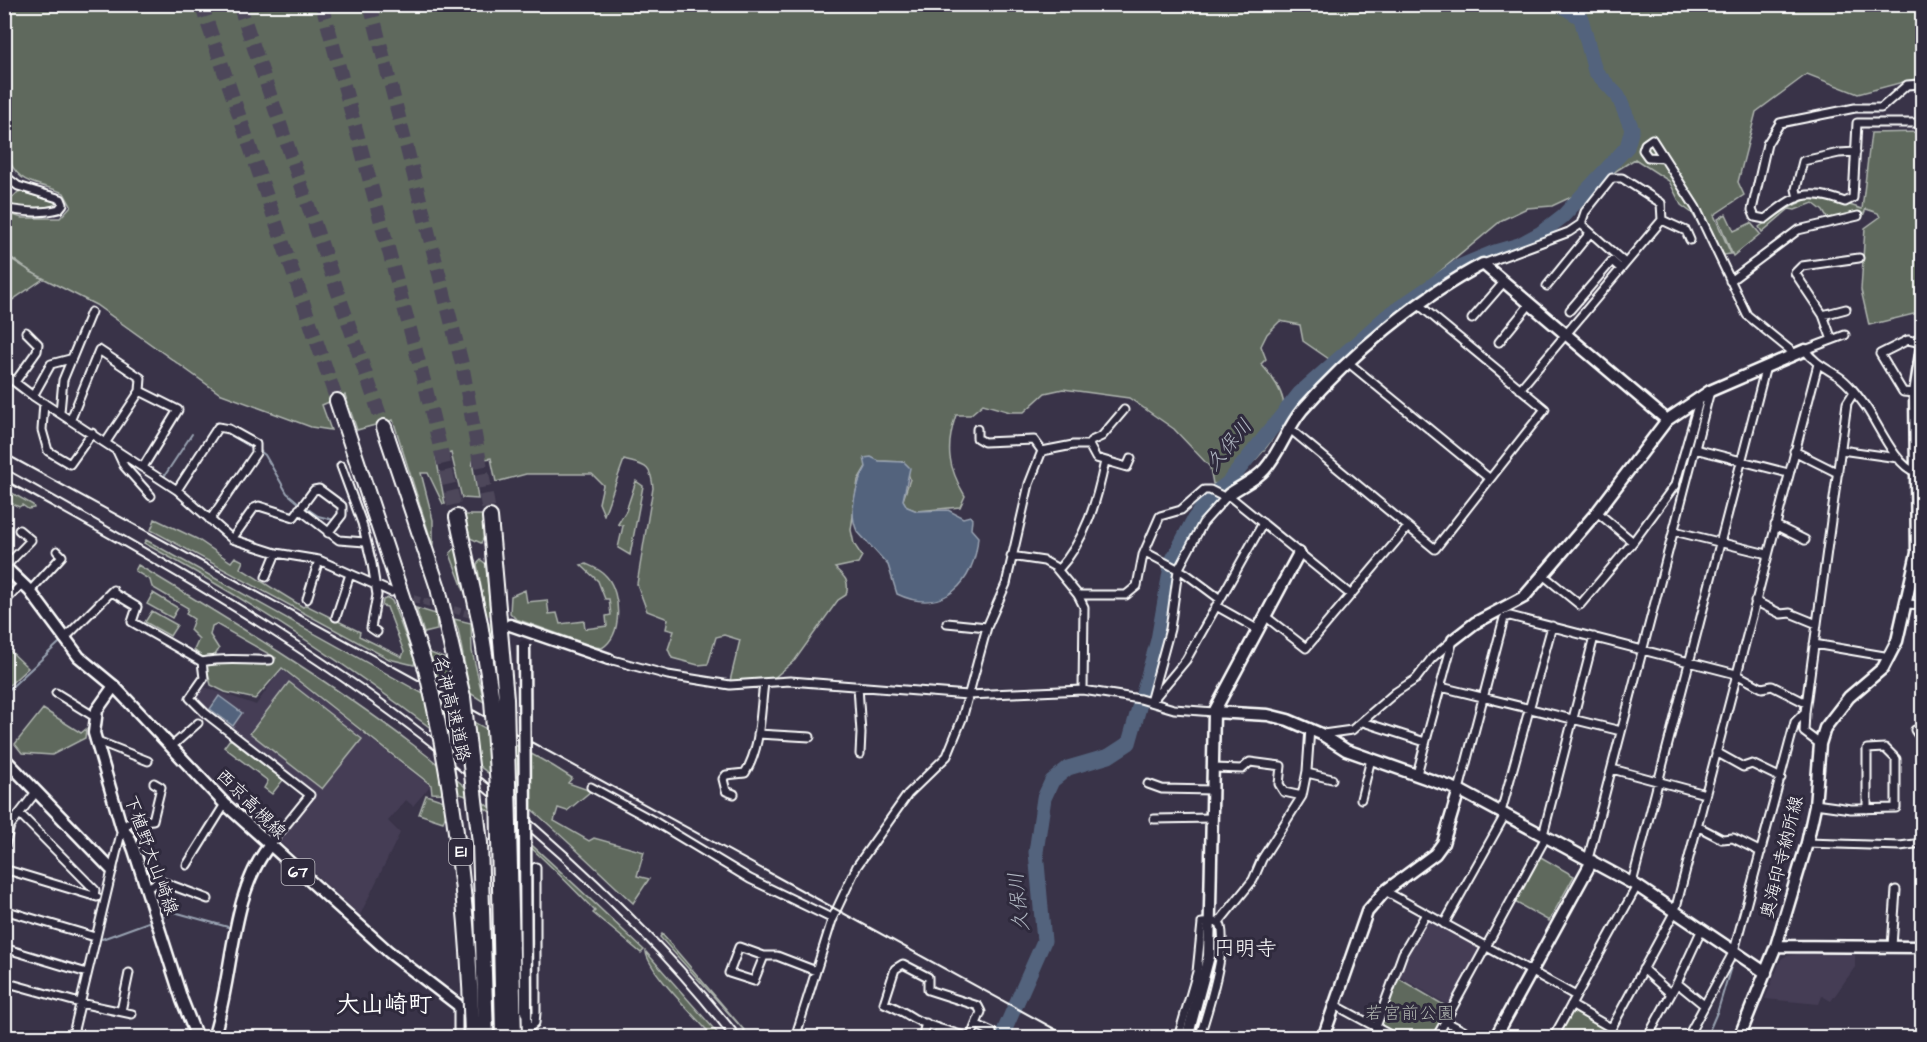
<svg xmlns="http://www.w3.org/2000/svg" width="1927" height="1042" font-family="'Architects Daughter','Klee One',sans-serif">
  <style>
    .built { fill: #453d55 }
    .green { fill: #5e695d; stroke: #aeb4ae; stroke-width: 1.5 }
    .water { fill: #53647d; stroke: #98a2b1; stroke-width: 1.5 }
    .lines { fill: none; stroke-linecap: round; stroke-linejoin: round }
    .stream { stroke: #98a2b1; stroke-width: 2 }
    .river { stroke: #53647d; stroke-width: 15 }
    .street-tunnel { stroke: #4d475a; stroke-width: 7; stroke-dasharray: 7 3.5; stroke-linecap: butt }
    .highway-tunnel { stroke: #4d475a; stroke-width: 14; stroke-dasharray: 14 7; stroke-linecap: butt }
    .street-casing { stroke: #fff; stroke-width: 11 }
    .secondary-casing { stroke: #fff; stroke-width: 15 }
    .primary-casing { stroke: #fff; stroke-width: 15 }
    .highway-casing { stroke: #fff; stroke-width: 18 }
    .street { stroke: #2f2a3d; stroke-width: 7 }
    .secondary { stroke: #2f2a3d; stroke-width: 10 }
    .primary { stroke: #2f2a3d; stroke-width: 10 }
    .highway { stroke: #2f2a3d; stroke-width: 14 }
    .rail { stroke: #fff; stroke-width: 2 }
    .secondary-bridge-casing { stroke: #fff; stroke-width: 15; stroke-linecap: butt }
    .highway-bridge-casing { stroke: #fff; stroke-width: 18; stroke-linecap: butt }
    .secondary-bridge { stroke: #2f2a3d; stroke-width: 10 }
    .highway-bridge { stroke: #2f2a3d; stroke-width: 14 }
    .labels { text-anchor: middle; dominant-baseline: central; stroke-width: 6; stroke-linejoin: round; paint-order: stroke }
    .shield { fill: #2f2a3d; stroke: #c1bfc5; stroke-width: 1.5 }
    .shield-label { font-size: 16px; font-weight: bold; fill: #fff }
    .street-label { font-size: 18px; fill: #fff; stroke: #2f2a3d }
    .park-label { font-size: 18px; fill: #aeb4ae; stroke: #2f2a3d }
    .water-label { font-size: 20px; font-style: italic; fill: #b2b9c4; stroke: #2f2a3d }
    .quarter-label { font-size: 21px; fill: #fff; stroke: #2f2a3d }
    .district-label { font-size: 24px; font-weight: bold; fill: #fff; stroke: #2f2a3d }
  </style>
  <rect width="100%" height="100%" fill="#393348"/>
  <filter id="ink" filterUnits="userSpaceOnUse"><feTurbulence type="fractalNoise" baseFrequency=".0167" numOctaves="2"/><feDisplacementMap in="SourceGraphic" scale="12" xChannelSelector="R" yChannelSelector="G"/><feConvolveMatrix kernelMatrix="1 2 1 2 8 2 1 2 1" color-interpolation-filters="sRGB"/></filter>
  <g filter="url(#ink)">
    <path class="built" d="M281 669 430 786 413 806 406 800 388 821 400 833 360 915 279 841 314 797 313 792 205 711 195 699 203 688H207L256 705Z
      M1426 918 1482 948 1450 1006 1397 975Z
      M1815 951H1855V967L1831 1001 1822 996 1819 1004 1765 999 1781 959 1786 956Z"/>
    <path class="green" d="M5 5H1922V77L1858 94 1807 74 1756 112 1738 182 1744 195 1714 215 1731 254 1718 256 1692 213 1681 205 1669 181 1635 159 1584 191 1552 206 1527 208 1502 220 1332 361 1303 341 1300 325 1280 321 1267 334 1261 346 1266 359 1261 364C1270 374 1280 387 1283 400 1289 432 1243 482 1213 484L1210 467 1174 429 1129 398 1063 389 1045 393 1024 412H1010L983 404 970 415H956C945 448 948 467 965 496L960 507 917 511 907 507 903 500 910 479 904 462 879 461 871 458 858 480 851 530 854 544 862 556 858 563 835 568C845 577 850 581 846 595L838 600 795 660 774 678 730 681 740 640 724 635 716 637 708 664 698 665 672 658 668 649 674 631 666 629 668 619 647 611 637 584 653 488C651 464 645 466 624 460L604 515 599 503 603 485 592 474H526L496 482 491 458 472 461 478 499 462 498 451 453 436 457 445 504H443L428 473H421L433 520V546L393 420 357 430 345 395 322 405 331 430 311 427 219 393 96 305 31 272 5 253V233L8 232 4 212 22 218H60L71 206 64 193C32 180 20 188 5 152Z
      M1922 132V312L1869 325 1861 290 1865 228 1880 217 1878 213 1866 209 1862 218 1851 213 1829 221 1823 211 1813 203 1795 210 1789 209 1762 232 1759 227C1772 218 1805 195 1821 197 1834 199 1848 205 1862 209L1871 133Z
      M19 191 56 202 53 207C36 209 21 208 5 204L4 196 13 197Z
      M1726 214 1734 231 1751 223 1760 234 1733 256 1718 219Z
      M5 255 43 279 5 305Z
      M1922 380V472L1919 464Z
      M636 481 643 486 630 555 618 548 623 526 618 524 626 511Z
      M5 489 33 505 34 508 28 509 22 505 19 507 5 500Z
      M464 515H483L484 537 481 543 470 538Z
      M155 519 197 539 231 562 235 557 243 561 240 568 303 607 306 605 360 632 359 636 402 657 404 652 387 607 382 606 383 600 388 598 392 601 415 661 414 665 389 659 151 530Z
      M146 540 553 766 572 778 568 783 591 791 567 811 558 808 554 821 589 841 594 838 644 852 637 876 649 879 633 903C594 867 556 829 516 796 400 699 276 615 144 543Z
      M456 546 468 601 450 554Z
      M481 560 486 564 495 667 477 564Z
      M586 564C593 567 602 570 607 577 621 594 623 635 602 648L595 647 516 619 510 613 511 596 525 590 527 602 547 600 549 614 557 613 560 624 584 621 585 629 607 626 606 616 611 615 609 599H605L598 581 581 565Z
      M138 565C233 622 328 680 416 747 497 810 570 880 644 950L641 953 593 913 595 911C573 888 486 799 460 794 451 792 441 794 432 793L431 785 282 668 255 699 225 692 211 685 206 666C226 661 251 664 272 663L276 658 216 624 212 626 210 635 219 649 215 655 204 658 194 650 199 639 190 630 194 619 186 614 188 608 152 587 150 580 135 571Z
      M153 593 178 608 172 618 147 604Z
      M416 608 436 614 437 630 424 633Z
      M152 611 177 625 170 636 145 622Z
      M454 619 471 623 472 651 484 702 470 693 458 629Z
      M4 645 28 668 5 689H4Z
      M428 652 446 659 452 684 437 676Z
      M289 682 362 739 322 789 250 733Z
      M43 709 81 733 86 729 85 738 52 755 22 753 15 744Z
      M230 739 283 780 272 794 264 788 268 781 224 747Z
      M426 795 450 803 443 822 419 814Z
      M1539 856 1574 876 1549 921 1513 901Z
      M662 934 750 1037 660 937Z
      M646 952 721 1037H713C698 1019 648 971 646 952Z
      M1396 977 1449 1008 1432 1037H1403L1382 1026 1380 1022Z
      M1574 1010 1605 1027 1601 1037 1559 1036 1570 1011Z"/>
    <path class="water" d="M871 457 879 461 904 462 910 468 903 500 907 507 917 511 948 510 963 518 970 516 972 519 971 529 978 537C975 583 943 616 897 594L888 565 857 531C848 512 856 484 866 467L864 458Z
      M219 696 242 713 233 726 210 709Z"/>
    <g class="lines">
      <path class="stream" d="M225 432 251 447
        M260 451 265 455 287 493 300 504
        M165 475 192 434
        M305 507 318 516 334 520
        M4 694 59 643
        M159 918 174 912 228 927
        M102 939 154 920
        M1706 1038 1718 1010 1733 960"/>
      <path class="river" d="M1001 1038 1044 941 1036 852 1044 798 1052 781 1068 768 1109 756 1129 743 1158 640 1172 561 1194 519 1212 495 1228 483 1300 393 1386 317 1459 267 1495 252 1519 245 1541 233 1563 216 1627 147 1632 129 1618 96 1595 71 1581 18 1559 4"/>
      <path class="street-tunnel" d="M403 596 499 622"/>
      <path class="highway-tunnel" d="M201 4 337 401
        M239 4 384 427
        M322 4 424 381 457 517
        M370 4 462 364 490 517"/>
      <defs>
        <path id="street" d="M1922 84 1907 85 1881 108H1855L1780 123 1767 144 1752 210 1755 217 1765 219C1797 194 1806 188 1845 202L1853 198 1857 123H1922
          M1664 158 1648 157 1643 150 1645 144 1652 139 1696 208 1747 315 1795 354
          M1798 198 1796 189 1803 161 1839 153 1856 152
          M4 208C22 212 41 214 59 209L63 204 61 199 18 186 9 179
          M1662 220 1686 231 1690 240
          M1581 224 1625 263
          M1483 264 1569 232 1581 224 1585 212 1612 178H1622L1661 203 1662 220 1520 389
          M1730 281 1798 230 1858 216
          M1547 286 1590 233
          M1570 310 1612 261 1621 269
          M1823 315 1846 309
          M1472 319 1504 282
          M1845 335 1805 350C1814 363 1826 368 1838 376 1849 383 1858 396 1866 407 1878 424 1896 467 1916 472
          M1832 340 1823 315 1795 273 1802 266 1859 258
          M1499 342 1530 304
          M1350 364 1490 479
          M4 374 33 396 177 490 232 539 276 553 319 560 391 592
          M15 382 37 351 38 344 26 332
          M140 391 178 410 143 467
          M1915 393 1903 392 1880 354 1908 340 1922 343
          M33 396 51 364 70 359
          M44 403 42 430 48 451 70 464 92 433
          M1124 410 1102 436 1091 441 1089 445 1096 458 1127 467 1131 458
          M60 412 63 380 91 312
          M71 419 99 350 141 378 140 391 106 442
          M977 429V438L984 442 1034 440 1042 451
          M1290 429 1435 549 1545 409 1418 304
          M1695 449 1788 473
          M1841 450 1898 458
          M117 451 124 466 151 496
          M1794 451 1838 473
          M341 466 362 523 372 564 377 595 371 628 377 632
          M177 490 218 427 229 429 256 444V453L210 520
          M299 509 339 540 365 542
          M1597 512 1633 542
          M1775 525 1805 540
          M1674 531 1767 554
          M232 539 254 508 259 506 294 517 314 490 319 489 342 506V515L328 533
          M1145 552 1185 573 1220 599
          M1011 556 1044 561 1055 567 1078 595 1084 607 1083 690
          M5 567 31 540 19 530
          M1058 570C1086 539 1097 501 1105 461
          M1543 575 1580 605 1633 542 1675 485 1700 398
          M266 577 276 553
          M30 591 62 556 57 551
          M112 592 137 607 132 622 202 662 204 678 190 698 205 713 310 795 269 846
          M1078 595H1126L1137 586 1143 555 1160 516 1181 510 1204 490H1210L1224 497
          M307 599 319 560
          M1755 601 1781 614 1790 613 1817 624
          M4 602 23 583
          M1907 604 1922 605
          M1216 606 1257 629
          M1265 616 1306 648 1408 527
          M336 617 350 574
          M947 623 987 627
          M64 639 113 590
          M1814 644 1890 657
          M609 659 668 675 730 685 790 681 968 695 1083 690 1140 699 1174 709 1214 712
          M202 662C224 657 247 661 270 660
          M858 686 861 733 860 754
          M1441 687 1621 731
          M56 693 95 717
          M1152 701 1186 660 1263 523
          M1150 702 1170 629 1178 570 1203 523 1228 495 1351 595
          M1363 722 1425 742
          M1915 730 1922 740
          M758 734 810 737
          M1323 734 1352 730 1396 692 1416 679 1432 658 1453 640
          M95 740 148 761
          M1820 744 1804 732 1805 712 1847 403 1854 392
          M172 746 198 723
          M1716 752 1743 767 1752 764 1781 778
          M1214 768 1242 769 1250 762 1281 766 1279 784 1284 792 1302 796
          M1612 769 1705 794
          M1307 773 1332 779
          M1417 774 1453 640
          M1148 784 1162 789 1213 790
          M591 787 652 820 750 879 833 919
          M1459 790 1504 618 1510 616 1736 674 1762 688 1772 686 1806 703
          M734 794 726 791 723 779 726 775 745 773C761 748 760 713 764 683
          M1361 799 1371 759
          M1815 804 1851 809 1896 808V759L1885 748 1867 749V809
          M1501 812 1552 626
          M20 814 95 890 94 896
          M1154 819 1213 818
          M1697 826 1722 839 1733 838 1761 852
          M1543 835 1594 637
          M1807 843 1900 846 1922 843
          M4 850 10 826 36 792
          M1588 859 1710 391
          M187 865 225 804
          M4 869 97 897
          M1632 883 1766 366
          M147 888 160 881 208 899
          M1385 891 1576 996
          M4 910 95 937
          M1444 924 1505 815
          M1892 946 1896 890
          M4 948 87 973
          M764 956 754 981 729 973 739 947 764 956H777L816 971
          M903 964 928 977V990L978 1006 981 1012 972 1034 967 1037C950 1031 929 1027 913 1018 902 1011 897 1008 884 1003L895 969Z
          M1643 969 1671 994
          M4 982 80 1003 132 1014
          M1677 983 1702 929
          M1335 1005 1396 1038
          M1571 1005 1611 1028
          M458 1007V1038
          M121 1011 129 973
          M1445 1021 1477 1038
          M977 1025 992 1032 993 1038
          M1376 1027 1403 953 1426 914
          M526 1031 535 1023 536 1013V867
          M72 1038 122 829 130 822 153 820 161 787 154 783
          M795 1038 833 917 857 866 908 794 947 756 962 719 987 627 1006 584 1029 484 1042 451 1073 445H1089
          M922 1038 926 1023
          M1178 1038 1197 972 1202 923 1219 922 1253 880 1262 859 1302 796 1307 771 1310 728
          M1199 1038C1206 1017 1231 938 1219 922
          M1436 1038 1546 837
          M1553 1038 1637 886
          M1606 1038 1675 911 1818 364
          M1647 1038 1677 983 1704 1005
          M1687 1038 1734 951 1795 722 1805 712"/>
        <path id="secondary" d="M1228 495C1240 486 1256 480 1265 469 1280 452 1287 428 1302 410 1350 355 1418 298 1483 264L1667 420
          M510 625 609 659
          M1453 640 1475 623 1524 597 1597 512 1667 420 1710 391 1805 350
          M114 686 97 710 94 733 122 829 129 837 134 850 182 1000 197 1038
          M1214 712 1268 715 1288 720 1321 734 1346 750 1459 790 1637 886 1766 973
          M4 758 111 869
          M1776 946 1922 947
          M526 1012V1038
          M213 1038C234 977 229 896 269 846
          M1187 1038 1209 956 1214 712 1299 553
          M1323 1038 1367 912 1385 891 1435 854 1443 843 1459 790
          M1495 1038 1592 861
          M1739 1038 1776 946 1807 843 1815 806 1820 744 1825 728 1849 697 1883 668 1897 641 1917 553 1915 393 1922 347"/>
        <path id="primary" d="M4 566 30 591 79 657 114 686 225 804 389 952 501 1038"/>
        <path id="highway" d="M337 401 426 669
          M384 427 438 588 463 697
          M457 517 480 623 492 700
          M490 517 506 699"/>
      </defs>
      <use href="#street" class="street-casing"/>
      <use href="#secondary" class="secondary-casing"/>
      <use href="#primary" class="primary-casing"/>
      <use href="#highway" class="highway-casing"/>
      <use href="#street" class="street"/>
      <use href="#secondary" class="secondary"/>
      <use href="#primary" class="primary"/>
      <use href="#highway" class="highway"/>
      <path class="rail" d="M4 453 1071 1038
        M4 468C121 534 238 599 348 675 403 712 454 754 504 797 591 870 672 948 743 1038
        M4 480C148 558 291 640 421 739 459 768 494 801 530 832 603 895 671 962 730 1038"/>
      <defs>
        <path id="secondary-bridge" d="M524 645 526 1012"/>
        <path id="highway-bridge" d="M426 669C455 791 469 912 472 1038
          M463 697 480 843 486 1038
          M506 699 514 1038
          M492 700 498 788 503 1038"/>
      </defs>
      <use href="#secondary-bridge" class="secondary-bridge-casing"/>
      <use href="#highway-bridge" class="highway-bridge-casing"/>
      <use href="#secondary-bridge" class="secondary-bridge"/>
      <use href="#highway-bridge" class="highway-bridge"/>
    </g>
  </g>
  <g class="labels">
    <g class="shield">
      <rect x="449" y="839" width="24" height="26" rx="4.5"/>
      <rect x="281.5" y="859" width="33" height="26" rx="4.5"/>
    </g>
    <g class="shield-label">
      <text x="461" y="852">E1</text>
      <text x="298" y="872">67</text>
    </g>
    <g class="street-label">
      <text transform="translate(452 709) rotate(77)">名神高速道路</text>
      <text transform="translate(251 804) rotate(45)">西京高槻線</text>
      <text transform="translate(151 855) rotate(70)">下植野大山崎線</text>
      <text transform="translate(1782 857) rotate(-76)">奥海印寺納所線</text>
    </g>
    <g class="park-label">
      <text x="1410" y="1013">若宮前公園</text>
    </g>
    <g class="water-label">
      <text transform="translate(1229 445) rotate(-50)">久保川</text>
      <text transform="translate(1019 902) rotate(-96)">久保川</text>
    </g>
    <g class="quarter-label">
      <text x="1245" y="948">円明寺</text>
    </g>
    <g class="district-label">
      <text x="384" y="1005">大山崎町</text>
    </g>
  </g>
  <rect width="1927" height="1042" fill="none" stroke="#2f2a3d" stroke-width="24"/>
  <rect x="12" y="12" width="1903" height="1018" fill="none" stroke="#fff" stroke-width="2" filter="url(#ink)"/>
</svg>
